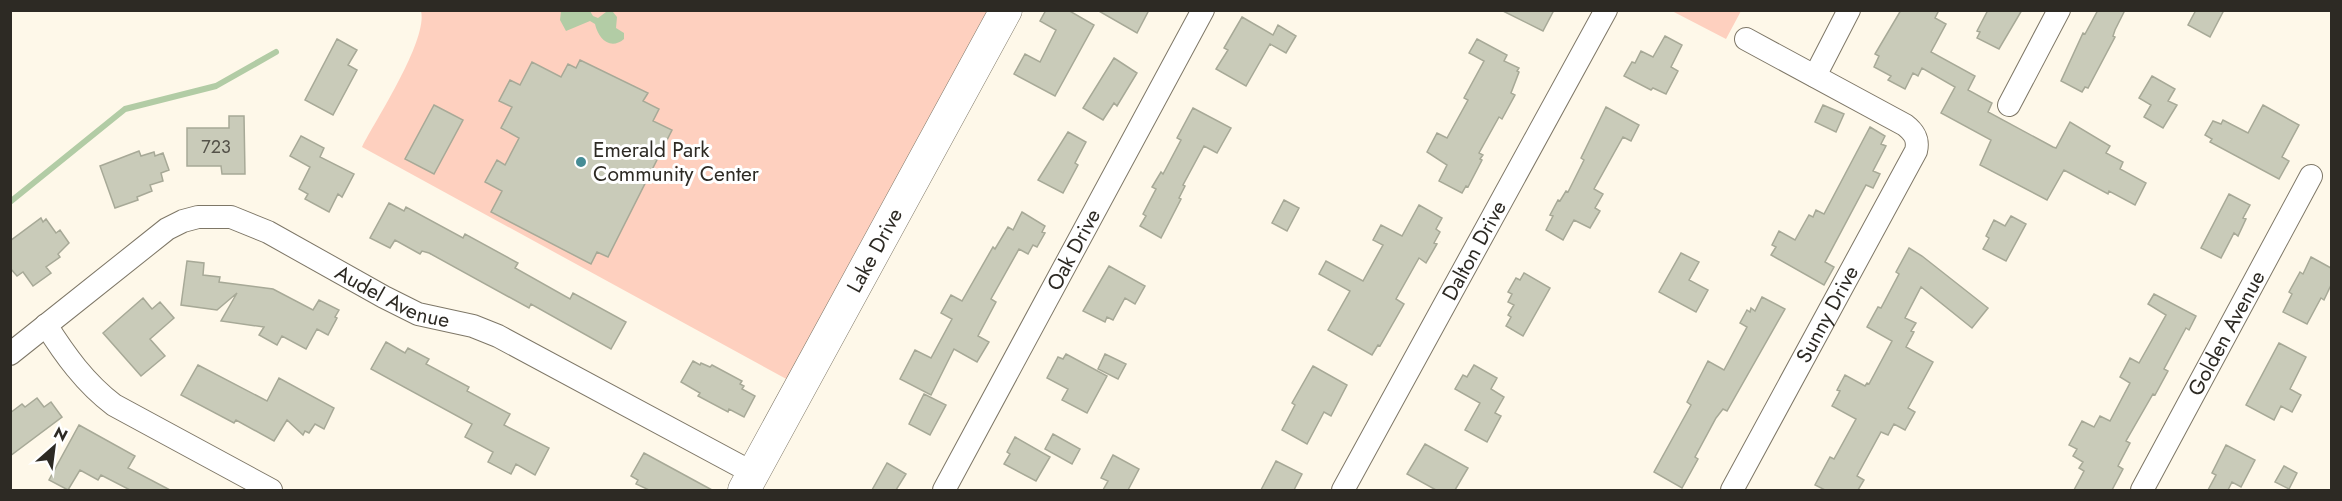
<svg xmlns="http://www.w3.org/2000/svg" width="2342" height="501" font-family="Jost,sans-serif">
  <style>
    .green { fill: #fed0bf }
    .water { fill: #b2cca5 }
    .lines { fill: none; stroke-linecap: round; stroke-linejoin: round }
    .stream { stroke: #b2cca5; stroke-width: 6 }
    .building { fill: #c9cbb9; stroke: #a7a997; stroke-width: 1.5 }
    .street-casing { stroke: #7e7767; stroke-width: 24 }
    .secondary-casing { stroke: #7e7767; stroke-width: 33 }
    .street { stroke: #fff; stroke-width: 22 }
    .secondary { stroke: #fff; stroke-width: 32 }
    .poi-dot { fill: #458c95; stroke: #fff; stroke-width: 2 }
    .labels { text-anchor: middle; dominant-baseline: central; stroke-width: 6; stroke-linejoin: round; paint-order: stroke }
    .number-label { font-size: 18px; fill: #545249 }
    .poi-label { font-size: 21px; fill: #2d2a24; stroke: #fff; text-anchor: start }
    .street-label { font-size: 21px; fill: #2d2a24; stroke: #fff }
  </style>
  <rect width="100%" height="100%" fill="#fef8e9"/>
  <path class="green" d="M421 11H992L790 381 362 147C377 118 428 40 421 11Z
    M1672 11 1741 10V11L1726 39Z"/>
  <path class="water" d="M561 11H590L593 16 598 18 606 12H613L617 17 616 28 624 33V39C610 51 598 38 595 24L590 21 566 31 560 20Z"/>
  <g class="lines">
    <path class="stream" d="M10 202 125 109 216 86 276 52"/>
  </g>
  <path class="building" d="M1046 10H1068L1094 25 1055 96 1014 74 1025 54 1040 62 1056 30 1040 21Z
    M1097 10H1149L1137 33Z
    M1501 10H1554L1543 31Z
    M1901 10H1939L1935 18 1946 24 1931 52 1975 76 1968 90 1992 103 1988 112 2053 147 2056 148 2070 122 2110 146 2106 153 2123 162 2120 169 2146 183 2135 205 2109 191 2108 194 2064 170 2047 200 1980 165 1991 140 1941 113 1955 87 1922 68 1918 76 1913 73 1905 89 1888 80 1891 76 1874 67 1879 56 1875 54Z
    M1988 10H2022L1999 49 1977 38 1980 32 1977 31Z
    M2098 10H2125L2115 30 2113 36 2115 37 2088 88 2085 87 2082 92 2061 81 2083 33 2085 34Z
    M2196 10H2224L2210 37 2188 25Z
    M1242 17 1273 35 1278 25 1296 36 1286 53 1270 44 1246 86 1216 69 1228 50 1224 48Z
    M1665 36 1682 45 1671 67 1678 71 1666 94 1653 88 1651 90 1624 76 1632 62 1635 63 1641 51 1653 57Z
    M337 39 357 50 348 65 357 70 333 115 305 100Z
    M1477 39 1507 55 1504 61 1519 68 1517 71 1519 72 1511 93 1515 95 1502 119 1499 117 1479 153 1483 155 1480 159 1482 160 1468 187 1466 186 1462 193 1439 181 1447 165 1427 152 1437 133 1447 138 1468 100 1464 98 1484 61 1469 53Z
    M1114 58 1137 73 1117 106 1114 103 1103 120 1083 108Z
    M580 60 648 93 643 101 659 109 653 121 672 130 608 257 597 252 591 264 491 212 502 191 485 182 497 160 505 165 519 138 501 128 512 107 499 101 510 80 520 85 532 62 561 77 568 64 576 68Z
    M2152 76 2175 89 2168 101 2177 105 2163 128 2144 117 2151 105 2139 98Z
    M434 105 463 120 434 174 405 159Z
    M1823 105 1844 114 1836 132 1815 122Z
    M2263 105 2299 125 2282 157 2289 161 2279 179 2210 142 2212 139 2205 135 2213 121 2221 124 2223 120 2248 133Z
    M1606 107 1639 125 1631 141 1623 137 1594 189 1603 194 1595 208 1600 211 1590 228 1574 220 1563 240 1546 230 1553 216 1550 215 1558 200 1560 201 1566 191 1568 192 1584 160 1581 158Z
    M1193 108 1231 128 1217 153 1204 146 1183 185 1185 186 1179 198 1181 199 1161 238 1140 226 1146 216 1143 214 1156 189 1152 187 1161 172 1163 174 1181 140 1177 138Z
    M229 116H244L245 174H222L221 166H187V128H229Z
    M1870 127 1885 136 1881 144 1886 146 1873 171 1880 174 1873 188 1866 185 1825 262 1834 267 1824 285 1771 255 1776 247 1772 245 1779 231 1795 240 1809 215 1813 217 1816 210 1824 214Z
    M1068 132 1086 142 1075 163 1078 165 1063 193 1038 180Z
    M301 136 324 148 320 157 354 174 342 197 338 194 329 212 305 199 308 194 299 189 310 167 290 156Z
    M139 151 141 156 154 152 155 156 163 153 169 170 161 173 163 181 150 185 152 191 137 197 138 200 115 208 100 166Z
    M2229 194 2250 205 2243 218 2246 219 2238 236 2234 233 2221 258 2201 248Z
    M1284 200 1299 208 1287 231 1272 223Z
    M389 203 404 211 406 207 463 238 465 234 518 263 515 268 570 299 573 293 626 322 611 349 531 304 529 308 429 253 422 251 420 254 395 240 390 248 370 238Z
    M1419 205 1442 218 1436 229 1440 232 1434 243 1437 244 1426 263 1419 258 1396 299 1404 304 1380 346 1378 345 1372 355 1328 330 1350 291 1319 274 1326 261 1363 281 1383 245 1373 240 1381 225 1402 236Z
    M1022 212 1045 226 1042 232 1045 233 1037 247 1033 245 1028 254 1019 249 991 299 996 302 978 336 989 342 977 362 954 349 931 395 900 379 915 350 931 358 952 319 941 313 951 295 962 301 993 247 995 249 1008 227 1013 230Z
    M2011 216 2026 224 2006 261 1983 249 1989 238 1986 236 1994 220 2005 226Z
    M41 218 43 222 46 219 56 233 60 230 69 243 58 254 60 257 46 267 51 273 33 286 23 272 17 276 10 268V241Z
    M1909 248 1922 256 1988 308 1972 328 1921 287 1905 318 1916 323 1911 331 1914 332 1906 347 1933 362 1908 408 1915 412 1905 430 1894 424 1888 435 1881 432 1857 476 1864 480 1858 490H1825L1815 485 1830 457 1834 459 1856 419 1832 406 1840 391 1837 390 1845 375 1865 386 1867 383 1869 384 1892 341 1867 327 1878 307 1881 308 1899 274 1896 272Z
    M1681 253 1699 262 1689 280 1708 290 1696 312 1659 292Z
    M2311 257 2331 268V285L2324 300 2321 298 2307 324 2283 312 2292 294 2289 292 2300 272 2303 274Z
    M187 261 204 263 203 275 220 277 219 282 273 289 313 310 319 300 339 310 335 317 337 318 328 335 317 329 306 349 282 336 277 345 259 335 264 327 221 321 237 293 217 310 181 305Z
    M1109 266 1145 286 1135 304 1125 298 1113 320 1107 317 1105 322 1083 311Z
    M1524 273 1550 288 1523 336 1506 326 1511 317 1508 315 1514 305 1508 302 1512 294 1508 292 1516 278 1520 280Z
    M2154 294 2196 316 2189 330 2186 328 2164 369 2168 371 2155 395 2153 394 2126 441 2130 443 2118 466 2123 469 2112 490H2074L2084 471 2079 468 2083 462 2073 456 2077 449 2069 445 2082 421 2094 427 2100 416 2110 421 2130 383 2120 377 2130 358 2139 363 2166 315 2148 304Z
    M1762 297 1785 309 1727 411 1723 409 1716 418 1695 457 1698 459 1682 488 1654 472 1691 405 1687 402 1708 361 1724 370 1747 327 1740 323 1747 310 1750 312 1751 308 1755 311Z
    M143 298 152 309 160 302 174 318 150 339 165 356 141 376 103 333Z
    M386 342 405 353 408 348 429 359 426 364 469 387 467 391 510 414 504 425 549 448 535 475 516 464 511 474 488 462 493 452 465 437 472 424 371 369Z
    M2279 343 2306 357 2290 389 2301 395 2292 412 2281 406 2274 420 2246 405Z
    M1066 354 1107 376 1087 413 1062 400 1068 389 1047 378 1058 357 1063 359Z
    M1105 354 1126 364 1118 379 1098 369Z
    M693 361 700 365 701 363 710 367 712 365 742 381 740 384 744 386 742 389 755 396 744 417 729 409 728 412 698 396 700 393 681 382Z
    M198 365 267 401 279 378 334 408 324 429 315 424 309 433 305 431 303 435 287 420 274 441 236 420 234 423 181 395Z
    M1474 365 1497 378 1491 389 1504 397 1495 413 1501 416 1487 442 1465 430 1480 403 1455 389 1463 375 1467 377Z
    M1313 366 1347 385 1331 416 1324 412 1307 444 1282 430 1295 405 1292 403Z
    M924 394 946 405 930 435 909 424Z
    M37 398 44 407 51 402 62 417 10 456V413L22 404 25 407Z
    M79 425 135 456 128 468 170 490H130L101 475 98 480 80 470 68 490 49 480Z
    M1053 434 1080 449 1072 464 1045 449Z
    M1015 437 1050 457 1036 481 1004 464 1010 454 1007 452Z
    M1425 444 1468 468 1455 490H1436L1407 474Z
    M2226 445 2255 460 2241 487 2232 482 2228 490H2208L2216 475 2212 473Z
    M644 453 712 490H649L636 484 638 480 631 476Z
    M1113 455 1139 469 1128 490H1103L1108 481 1101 478Z
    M1276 461 1302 474 1294 490H1261Z
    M887 463 906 474 896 490H872Z
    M2284 466 2297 473 2289 489 2275 482Z"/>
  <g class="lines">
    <defs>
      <g id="street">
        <path d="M1815 76 1849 10"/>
        <path d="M2009 105 2059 10"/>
        <path d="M46 325C65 355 85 383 114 405L271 490"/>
        <path id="s1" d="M10 354 167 229 183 221 198 217H231L268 232 384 297 418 314 473 326 498 336 753 473"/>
        <path id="s2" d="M944 490 1203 10"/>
        <path id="s3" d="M1343 490 1606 10"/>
        <path id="s4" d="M1732 490 1916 151C1919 139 1914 132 1905 125L1746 39"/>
        <path id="s5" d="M2142 490 2311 176"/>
      </g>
      <g id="secondary">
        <path id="s6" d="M744 490 1006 10"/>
      </g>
    </defs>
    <use href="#street" class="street-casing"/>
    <use href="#secondary" class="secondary-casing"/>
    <use href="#street" class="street"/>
    <use href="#secondary" class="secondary"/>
  </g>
  <circle class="poi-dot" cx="581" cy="162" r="6"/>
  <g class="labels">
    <g class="number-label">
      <text x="216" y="147">723</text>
    </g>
    <g class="poi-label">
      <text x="593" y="150">Emerald Park<tspan x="593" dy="24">Community Center</tspan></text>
    </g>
    <g class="street-label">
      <text stroke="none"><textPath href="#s3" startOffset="273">Dalton Drive</textPath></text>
      <text stroke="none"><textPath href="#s6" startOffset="273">Lake Drive</textPath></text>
      <text stroke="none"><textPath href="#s2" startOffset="273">Oak Drive</textPath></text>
      <text stroke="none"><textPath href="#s1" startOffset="448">Audel Avenue</textPath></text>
      <text stroke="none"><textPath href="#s4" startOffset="200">Sunny Drive</textPath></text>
      <text stroke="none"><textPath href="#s5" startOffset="178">Golden Avenue</textPath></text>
    </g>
  </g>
  <rect width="2342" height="501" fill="none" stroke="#2d2a24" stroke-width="24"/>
  <g transform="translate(54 447) rotate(28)" stroke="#ffffff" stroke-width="4.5" paint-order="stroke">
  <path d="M0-4.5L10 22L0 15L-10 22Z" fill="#2d2a24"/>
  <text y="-9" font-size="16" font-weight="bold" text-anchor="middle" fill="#2d2a24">N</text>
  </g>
</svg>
